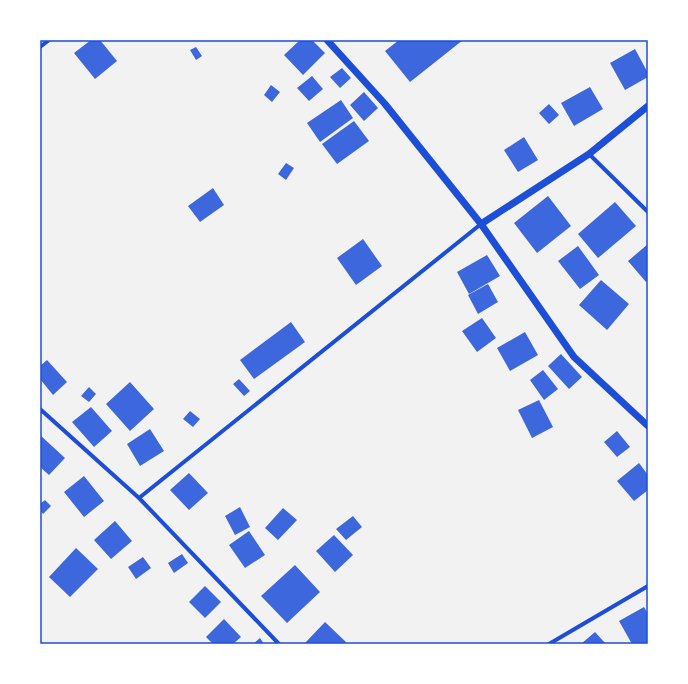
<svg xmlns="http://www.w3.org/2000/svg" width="688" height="684" font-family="Ubuntu,sans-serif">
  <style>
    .building { fill: #3d67dc }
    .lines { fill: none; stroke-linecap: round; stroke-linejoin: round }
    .minor { stroke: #1d4ed8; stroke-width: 4 }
    .tertiary { stroke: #1d4ed8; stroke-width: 7 }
    .neatline { fill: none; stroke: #1d4ed8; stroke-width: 1.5 }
  </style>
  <rect width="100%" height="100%" fill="#f2f2f2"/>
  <path class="building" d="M91 40H100L117 61 95 79 74 53Z
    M300 40H312L325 53 303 75 284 55Z
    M399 40H463L410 82 385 51Z
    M196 47 202 56 196 60 190 50Z
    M635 49 648 73V77L625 90 610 63Z
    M342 68 351 78 340 88 330 77Z
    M312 76 323 89 309 101 297 88Z
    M271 85 280 92 272 102 264 95Z
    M590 87 603 109 574 126 561 103Z
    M364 92 378 108 364 121 350 105Z
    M341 100 353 118 320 142 307 123Z
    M549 104 559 115 549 124 539 113Z
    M354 121 369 141 337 164 322 144Z
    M524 137 538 160 518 172 504 150Z
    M286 163 294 168 286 180 278 174Z
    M213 188 224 205 200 222 188 206Z
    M548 196 571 226 537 253 514 223Z
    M615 202 636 226 598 258 578 234Z
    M363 239 382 266 356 285 337 258Z
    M648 244V280L646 282 628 261Z
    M578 246 599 275 580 289 558 261Z
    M487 255 500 276 469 294 457 272Z
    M601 280 629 304 607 330 579 305Z
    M488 284 498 302 478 314 468 295Z
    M482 318 496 338 477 352 462 331Z
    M291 322 305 342 254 379 240 360Z
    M525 332 538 355 510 371 497 348Z
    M561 354 582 377 569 389 548 366Z
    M47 360 67 382 53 395 40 379V366Z
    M543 370 558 389 544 400 530 380Z
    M239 379 250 391 244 396 233 384Z
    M130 382 154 409 130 431 106 404Z
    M89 387 96 394 89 402 81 396Z
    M539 400 553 427 532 438 518 410Z
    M91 407 112 431 94 447 72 422Z
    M190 411 200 419 193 427 183 419Z
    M150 429 164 451 140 466 127 444Z
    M617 431 630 447 617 457 604 442Z
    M40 435 65 458 49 475 40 467Z
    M639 463 648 475V490L634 501 617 481Z
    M189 473 208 493 189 510 170 490Z
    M84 476 104 501 84 517 64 492Z
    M45 500 51 506 43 514 40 510V504Z
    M240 507 250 527 235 535 225 516Z
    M283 508 297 520 278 540 265 528Z
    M353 516 362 527 346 540 336 529Z
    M115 521 132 541 111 559 94 540Z
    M249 531 265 555 245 568 229 545Z
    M334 535 353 555 335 572 316 551Z
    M76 548 98 569 70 597 49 577Z
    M182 554 188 563 174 573 168 563Z
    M143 557 151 568 136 579 128 567Z
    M295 565 320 592 287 623 261 596Z
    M205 586 221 602 205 618 189 602Z
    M644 607 648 614V644H632L619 621Z
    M224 619 241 637 233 644H213L206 637Z
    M325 622 346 642 344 644H306L305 643Z
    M595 632 606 644H581Z
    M260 638 264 644H253Z"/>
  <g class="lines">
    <path class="minor" d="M40 47 49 40
      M589 154 648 212
      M40 409 139 498 279 644
      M139 498 481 224
      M549 644 648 586"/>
    <path class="tertiary" d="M327 40 385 104 481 224 574 357 648 426
      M481 224 589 154 648 106"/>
  </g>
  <rect width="688" height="684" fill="none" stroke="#ffffff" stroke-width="82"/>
  <rect x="41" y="41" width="606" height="602" class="neatline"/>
</svg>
